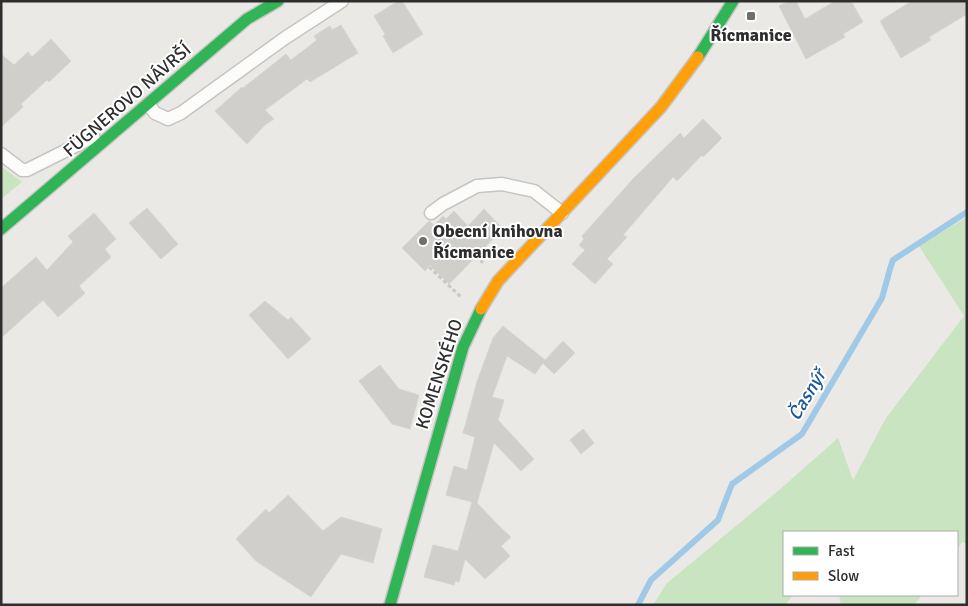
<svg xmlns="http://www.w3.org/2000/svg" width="968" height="606" font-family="Signika,sans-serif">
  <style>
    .green { fill: #c9e4c1 }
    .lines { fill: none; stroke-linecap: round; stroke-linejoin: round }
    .stream { stroke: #9fc9e6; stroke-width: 6 }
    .building { fill: #d0cfcb; stroke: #d6d5d1 }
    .lane-casing { stroke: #c6c5c4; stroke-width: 15 }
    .fast-casing { stroke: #c6c5c4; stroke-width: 14 }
    .slow-casing { stroke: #c6c5c4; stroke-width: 14 }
    .path { stroke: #c9c9c8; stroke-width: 3; stroke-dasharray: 4 2.5; stroke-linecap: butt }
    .lane { stroke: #fcfcfb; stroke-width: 12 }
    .fast { stroke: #30b455; stroke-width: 11 }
    .slow { stroke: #ff9f0a; stroke-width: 11 }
    .poi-dot { fill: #706f6e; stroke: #fff; stroke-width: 2 }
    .labels { text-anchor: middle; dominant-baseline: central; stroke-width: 4; stroke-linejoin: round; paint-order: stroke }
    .poi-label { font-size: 18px; font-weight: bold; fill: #2e2e2e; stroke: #fff }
    .street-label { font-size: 18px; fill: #2e2e2e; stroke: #fff }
    .water-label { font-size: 19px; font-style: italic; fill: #195897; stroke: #fff }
  </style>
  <rect width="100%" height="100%" fill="#ebe9e5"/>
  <path class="green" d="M1 166 22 182 1 199Z
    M967 217V544L962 542 957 550V532H784V595H793L785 605H653L666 584 778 491 838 438 853 480 886 418 964 316 919 246Z
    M839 595H922L914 605H841Z"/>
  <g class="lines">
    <path class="stream" d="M638 605 651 580 718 520 732 484 802 434 882 298 890 269 893 260 967 212"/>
  </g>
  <path class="building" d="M398 1H402L423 34 393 53 383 36 385 34 374 16Z
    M789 1H796L805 19 835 1H851L863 22 843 34 845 37 806 59 779 6Z
    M912 1H967V14L929 37 931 40 901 58 880 21Z
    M341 25 358 53 310 82 307 79 265 110 274 119 265 125 247 144 215 111 242 87 243 88 286 54 291 60 317 40 314 36 330 26 332 30Z
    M51 39 71 61 49 82 47 80 21 104 23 107 1 127V54L14 65 28 52 32 57Z
    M703 119 722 138 703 157 702 155 677 181 673 177 630 227 623 235 627 237 607 259 613 264 595 284 572 264 585 250 579 245 584 239 582 236 633 179 680 133 684 138Z
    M147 208 178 244 161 259 129 223Z
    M484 209 503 229 449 284 430 265 425 271 402 248 429 221 434 225 443 216 446 219 454 211 468 226Z
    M94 213 116 239 105 249 111 257 79 286 85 293 58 317 43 300 1 338V288L36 257 47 270 73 242 68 236Z
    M265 301 288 320 291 317 311 339 288 359 249 315Z
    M503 326 545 360 563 341 575 353 554 374 543 363 535 374 507 356 492 397 504 400 498 420 534 459 521 471 494 443 477 503 501 528 511 537 501 546 510 556 485 579 465 559 459 582 455 581 454 585 424 577 433 545 458 551 472 502 446 495 454 466 467 470 475 437 463 433 477 382 493 338Z
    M380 365 399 389 419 395 410 429 392 424 359 381Z
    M583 429 594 443 581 454 570 440Z
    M288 495 323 531 341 517 382 529 373 563 341 554 311 597 256 561 236 539 266 509 269 513Z"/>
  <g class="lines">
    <defs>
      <path id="lane" d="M148 104 155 113 168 119 181 113 285 38 342 1
        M1 154 22 170H27L93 137
        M431 213 443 204 477 186 502 184 534 191 562 213"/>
      <path id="fast" d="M698 57 733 1
        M1 229 247 19 278 1
        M390 605 463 347 481 309"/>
      <path id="slow" d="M481 309 498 281 661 107 698 57"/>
    </defs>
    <use href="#lane" class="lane-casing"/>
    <use href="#fast" class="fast-casing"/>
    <use href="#slow" class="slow-casing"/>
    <path class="path" d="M476 256 483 263
      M429 267 461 297"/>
    <use href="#lane" class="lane"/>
    <use href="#fast" class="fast"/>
    <use href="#slow" class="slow"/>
  </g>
  <g class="poi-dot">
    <rect x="746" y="11" width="10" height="10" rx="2.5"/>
    <circle cx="423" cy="241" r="5"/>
  </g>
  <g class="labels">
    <g class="poi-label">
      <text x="751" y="35">Řícmanice</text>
      <text x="433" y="231" text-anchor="start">Obecní knihovna<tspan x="433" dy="21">Řícmanice</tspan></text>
    </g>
    <g class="street-label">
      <text transform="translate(127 100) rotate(-41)">FÜGNEROVO NÁVRŠÍ</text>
      <text transform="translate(439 374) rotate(-72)">KOMENSKÉHO</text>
    </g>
    <g class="water-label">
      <text transform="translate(807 395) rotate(-59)">Časnýř</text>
    </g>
  </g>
  <rect width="968" height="606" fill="none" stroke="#2e2e2e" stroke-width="5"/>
  <rect x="783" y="531" width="175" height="65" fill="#ffffff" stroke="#ababab"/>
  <rect x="793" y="547" width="25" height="8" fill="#30b455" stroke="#ababab"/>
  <text x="828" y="556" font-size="15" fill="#2e2e2e">Fast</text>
  <rect x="793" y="572" width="25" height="8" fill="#ff9f0a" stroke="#ababab"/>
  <text x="828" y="581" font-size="15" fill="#2e2e2e">Slow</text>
</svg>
